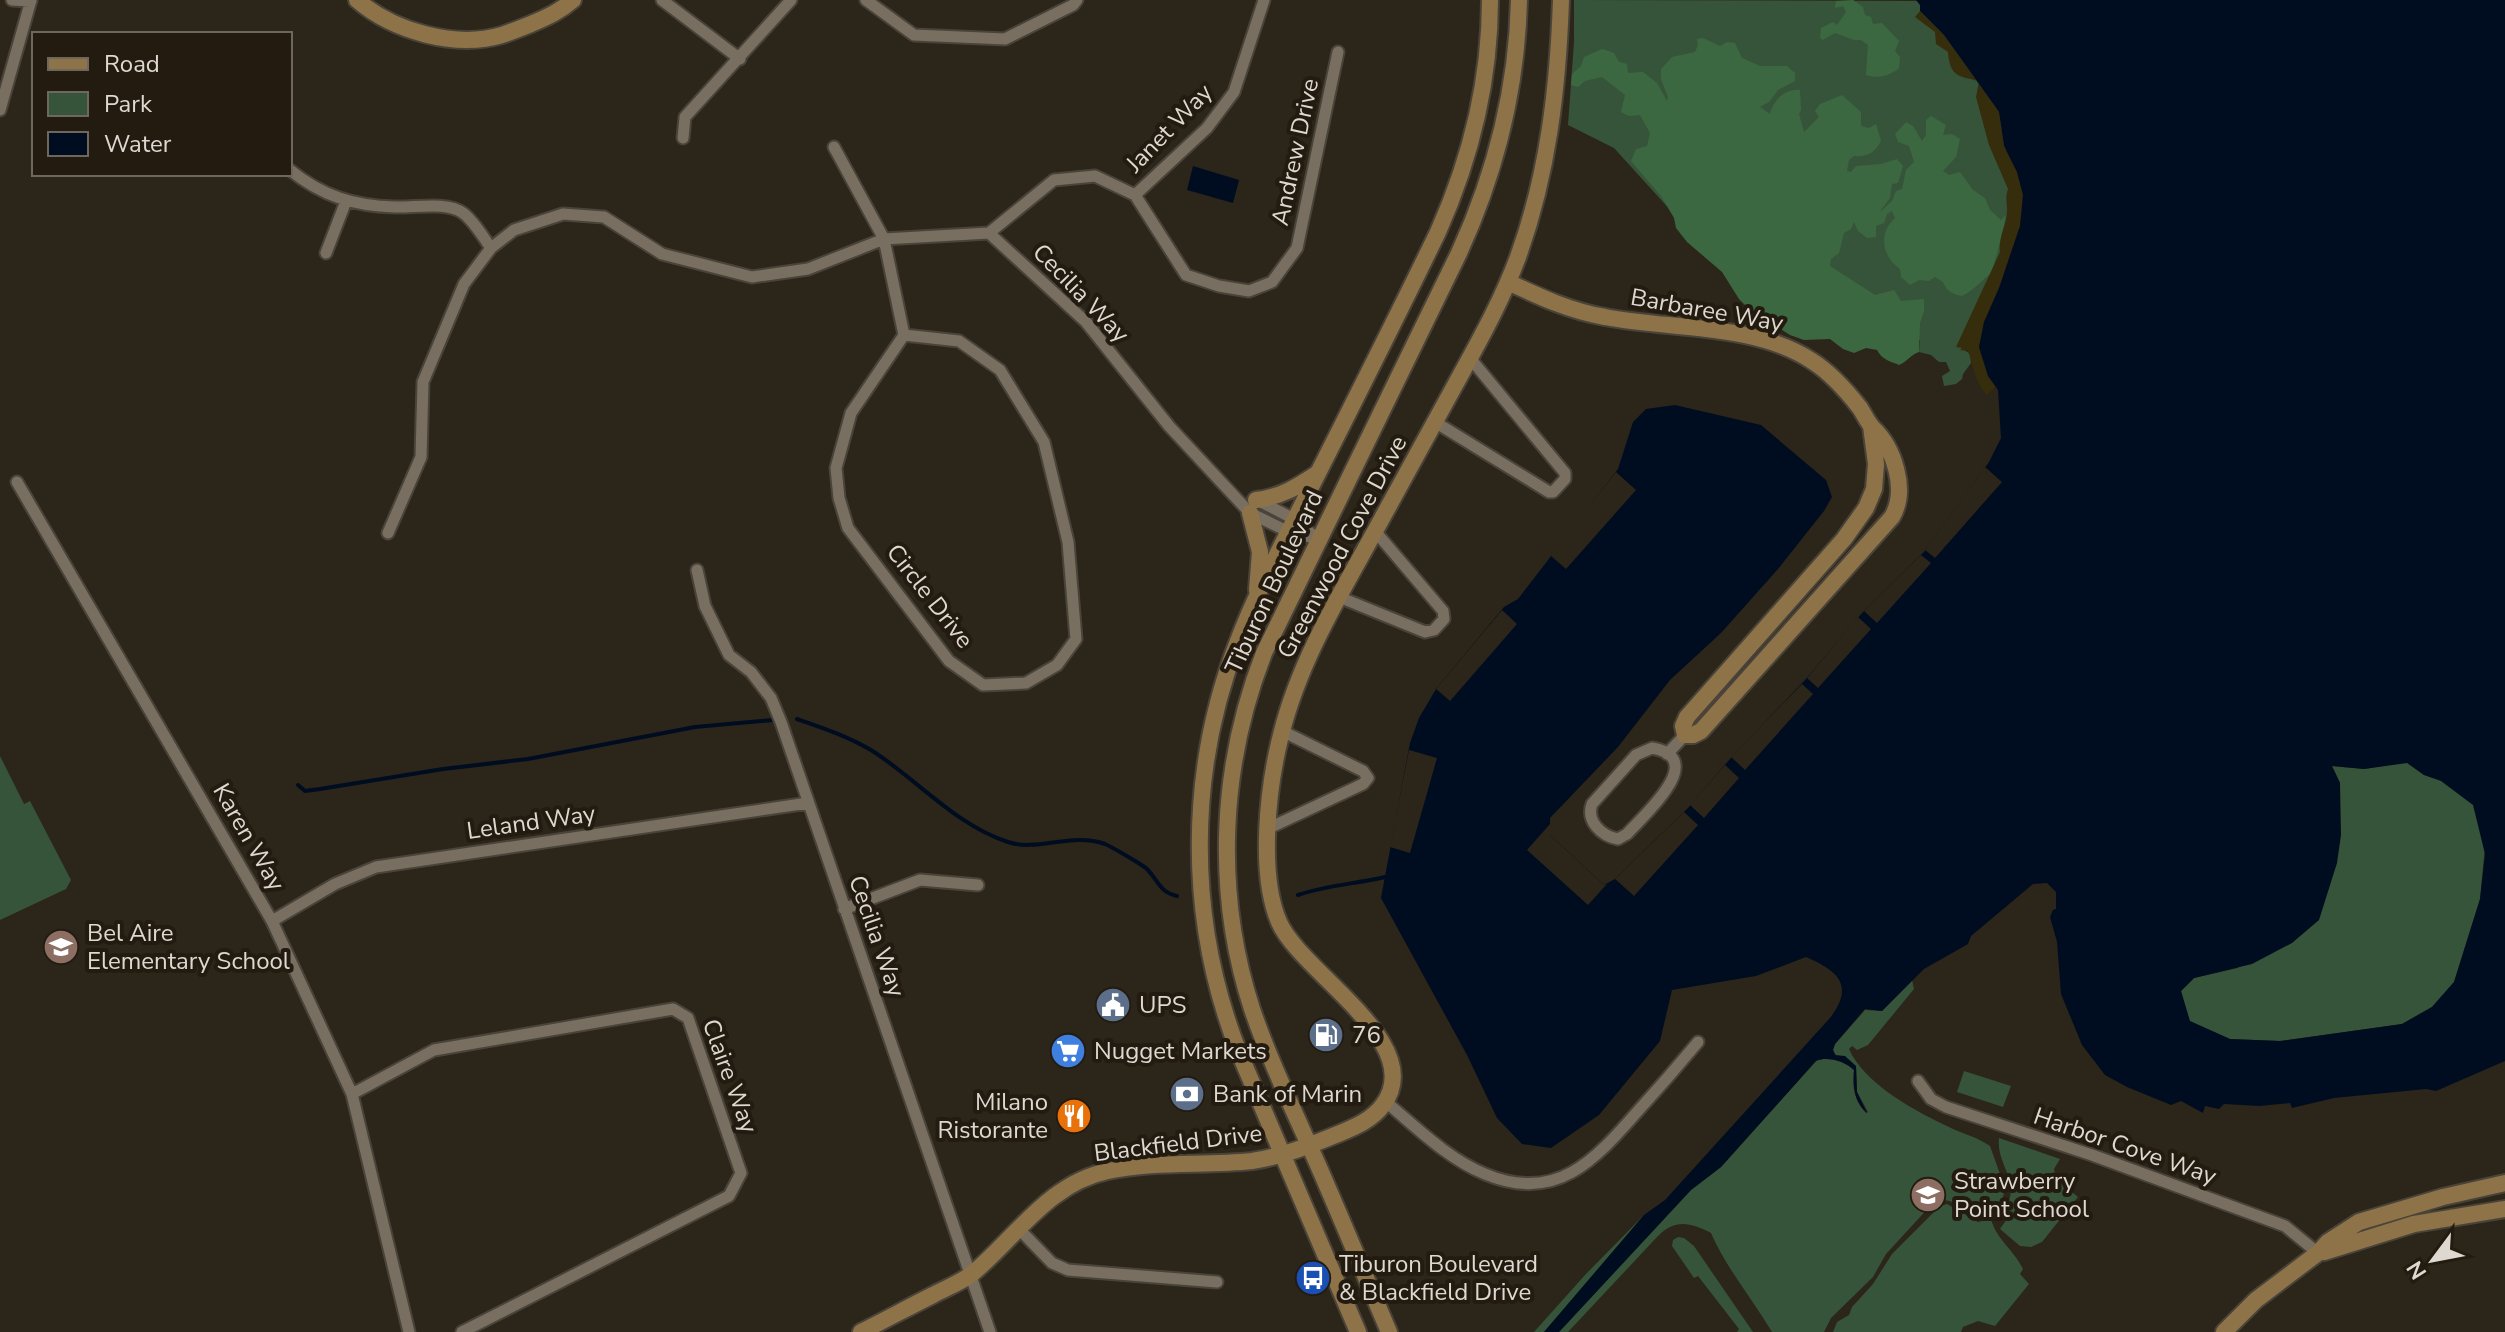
<svg xmlns="http://www.w3.org/2000/svg" width="2505" height="1332" font-family="'Nunito Sans',sans-serif">
  <style>
    .green { fill: #365439 }
    .forest { fill: #3c6841 }
    .sand { fill: #352d0c }
    .water { fill: #000d20; fill-rule: evenodd }
    .pier { fill: #2c2519 }
    .lines { fill: none; stroke-linecap: round; stroke-linejoin: round }
    .stream { stroke: #000d20; stroke-width: 4 }
    .street-casing { stroke: #494339; stroke-width: 15 }
    .secondary-casing { stroke: #494339; stroke-width: 20 }
    .street { stroke: #786f61; stroke-width: 11 }
    .secondary { stroke: #8e7348; stroke-width: 16 }
    .labels { text-anchor: middle; dominant-baseline: central; stroke-width: 8; stroke-linejoin: round; paint-order: stroke }
    .street-label { font-size: 24px; fill: #ddd8d0; stroke: #231b10 }
    .poi-label { font-size: 24px; fill: #ddd8d0; stroke: #231b10; text-anchor: start }
  </style>
  <rect width="100%" height="100%" fill="#2c2519"/>
  <path class="green" d="M1574 0 1917 1 1980 81 1999 112 2020 226 1959 346 1970 354 1971 363 1963 374 1962 379 1956 384 1944 386 1942 376 1950 371 1946 362H1939L1931 355 1919 352 1920 340 1771 321 1614 148 1568 125 1574 42Z
    M0 756 24 804 30 801 71 880 66 889 0 920Z
    M2407 762 2424 775 2490 793 2480 899 2454 982 2432 1007 2402 1024 2280 1041 2230 1039 2189 1021 2181 991 2194 978 2238 968 2340 783 2332 766 2364 769Z
    M1912 980 1914 989 1868 1045 1857 1050 1852 1046 1849 1049C1865 1085 1917 1112 1951 1128 1964 1134 1979 1138 1990 1146L2005 1188C2002 1207 1993 1216 1974 1217 1958 1208 1952 1193 1932 1204L1886 1254 1873 1277 1831 1318 1824 1332H1772C1752 1298 1726 1268 1711 1233 1690 1222 1675 1219 1658 1236L1568 1332H1559L1691 1190 1721 1167 1816 1061C1827 1056 1845 1061 1854 1070 1852 1088 1854 1099 1866 1113L1868 1112 1857 1092 1856 1066 1836 1055 1833 1050 1835 1044 1865 1010 1882 1011Z
    M1964 1071 2011 1086 2003 1107 1957 1092Z
    M1999 1138 2060 1159 2054 1169 2056 1179 2078 1197 2042 1242 2031 1247 2020 1246 2000 1229 2007 1219 2004 1211C2023 1180 1996 1167 1999 1138Z
    M1947 1204 1978 1222 1991 1219C1996 1239 2014 1250 2023 1269L2020 1274 2029 1284 1995 1326 1978 1321 1963 1327 1961 1332H1833L1837 1322 1849 1315 1852 1307 1873 1284 1892 1254 1940 1206Z
    M1644 1215 1544 1332H1534L1585 1275Z
    M1678 1237 1684 1238 1694 1246 1753 1332H1737L1739 1329 1698 1276 1694 1278 1672 1246 1673 1240Z"/>
  <path class="forest" d="M1853 0 1863 7 1865 15 1871 17 1873 24 1882 23 1899 41 1895 51 1900 57 1899 68C1890 76 1877 79 1866 75L1868 45 1861 40H1854L1835 33 1823 40 1820 38 1821 28 1833 22 1837 25 1846 12 1843 6 1835 8 1836 1Z
    M1703 38 1720 46 1727 42 1735 43 1742 58 1760 66H1787L1795 73V81L1778 90 1769 102 1760 107 1770 114C1773 100 1786 88 1800 90L1801 110 1799 114 1804 132 1819 117 1815 111 1820 104 1842 95 1861 112V126L1869 128 1876 124 1881 141C1875 153 1867 157 1854 156L1849 160 1847 171 1851 172 1856 166 1881 164 1897 159 1903 166 1898 183 1892 184 1890 198 1879 213 1892 201 1896 191 1902 189 1906 170 1914 162 1909 146 1898 142 1895 134 1906 122 1913 126 1922 141 1926 135V120L1931 116 1946 125 1943 135 1952 134 1960 139 1956 157 1943 171 1949 175 1960 172 1973 190 1985 198 1990 210 2001 220 2006 215C2002 236 1997 254 1991 274 1983 278 1975 290 1962 296 1953 294 1947 292 1943 282L1935 277 1929 281 1919 280 1910 285 1901 277 1900 269C1882 257 1878 233 1895 218L1892 211 1887 214 1884 223 1876 226V237L1867 238 1858 231 1854 222 1851 229 1844 233 1839 253 1831 259 1830 266 1875 295 1894 290 1901 301 1924 299V311L1920 323 1919 352C1910 355 1908 361 1899 365 1890 361 1882 360 1877 350L1866 348 1854 353 1843 349 1830 339 1804 340 1790 335 1748 308 1739 299 1722 272 1687 242 1676 228 1674 218 1661 196 1631 161 1636 149 1647 146 1650 133 1640 115 1629 116 1621 112 1625 95 1602 77 1585 81 1578 87 1571 85 1572 74 1581 66 1584 57 1602 49 1614 53 1619 62 1627 64 1628 73 1643 72 1657 83 1667 101 1668 97 1661 79V69L1672 57 1695 52 1698 45 1697 39Z"/>
  <path class="sand" d="M1920 11 1944 35 1999 112 2004 146 2017 172 2023 195 2020 226 1999 288 1984 322 1979 347 1988 376 1996 386 1987 395C1974 380 1974 367 1968 351L1960 350 1962 348 1956 347 2000 252C1998 237 2007 225 2007 210 2007 201 2005 198 2008 189L1989 145 1976 97 1979 81C1958 76 1950 77 1948 52L1936 44 1935 32 1915 17Z"/>
  <path class="water" d="M1916 0H2505V1061L2436 1091 2426 1089 2334 1098 2292 1108 2290 1103 2259 1106 2224 1104 2219 1109 2205 1106 2203 1113 2181 1101 2171 1105 2127 1087 2105 1075 2082 1045 2061 994 2057 942 2050 917 2053 910 2056 909V892L2047 883 2033 884 1971 936 1968 944 1924 969 1882 1011 1865 1009 1835 1044 1833 1050 1835 1055 1845 1056 1856 1066 1857 1092 1867 1113C1854 1102 1853 1087 1854 1070 1845 1061 1827 1056 1816 1061L1721 1167 1691 1190 1559 1332H1544L1644 1215 1665 1200 1830 1018C1855 985 1838 971 1806 957L1756 976 1672 990 1660 1041 1599 1115 1551 1148 1522 1144 1497 1118 1467 1055 1381 898 1410 743 1419 718 1436 689 1504 607 1518 599 1618 469 1633 422 1646 409 1675 405 1761 425 1826 480 1832 497 1824 511 1778 569 1721 633 1670 680 1618 747 1550 818V835L1604 885 1615 879 1688 808 1729 760 1805 680 1862 613 1924 552 1989 462 2001 438 1998 390 1988 376 1979 347 1984 322 1999 288 2020 226 2023 195 2017 172 2004 146 1999 112 1944 35 1920 11V5ZM2407 763 2424 775 2441 781 2473 805 2485 854 2480 899 2454 982 2432 1007 2402 1024 2280 1041 2230 1039 2190 1021 2181 991 2194 978 2252 964 2292 943 2319 920 2337 863 2341 835 2340 783 2332 766 2364 769Z
    M1193 166 1239 180 1233 203 1187 190Z"/>
  <path class="pier" d="M1985 467 2002 482 1935 558 1925 550Z
    M1616 472 1636 490 1566 569 1550 555Z
    M1921 555 1931 563 1877 623 1864 611Z
    M1502 610 1517 624 1450 701 1436 689Z
    M1858 617 1871 629 1818 688 1807 678Z
    M1802 684 1813 694 1745 770 1731 757Z
    M1409 750 1437 758 1410 853 1390 847Z
    M1725 765 1739 778 1704 818 1690 805Z
    M1684 812 1698 825 1634 896 1615 879Z
    M1550 824V835L1604 885 1607 884 1588 905 1527 850Z"/>
  <g class="lines">
    <path class="stream" d="M797 719C823 728 847 736 871 750 917 779 955 825 1008 842 1037 852 1072 832 1105 844 1110 846 1143 865 1147 869 1159 881 1158 891 1177 896
      M298 785 305 791 320 789 443 769 528 759 695 727 773 720
      M1298 895C1327 885 1355 884 1385 877"/>
    <defs>
      <path id="street" d="M12 0 31 1
        M662 0 740 59
        M866 0 914 35 1005 39 1073 5 1077 0
        M0 110 31 0
        M683 138 685 117 791 0
        M834 147 884 239 904 335
        M290 170C322 196 354 206 395 207 414 208 447 201 463 213 474 221 483 237 491 248
        M1135 195 1207 128 1234 92 1264 0
        M989 233 1054 180 1095 176 1135 195 1186 275 1219 286 1249 291 1272 282 1297 248 1338 52
        M326 253 346 201
        M904 335 959 341 1000 370 1044 442 1068 542 1076 639 1057 665 1026 683 983 685 949 661 848 528 839 498 836 468 851 413Z
        M1435 422 1549 492H1553L1565 479V473L1470 358
        M17 482 272 921 352 1094 409 1332
        M1257 500 1296 520 1316 538
        M388 533 421 457 423 382 464 284 491 248 514 230 563 214 604 217 662 254 752 277 808 269 884 239 989 233 1086 322 1169 426 1250 513 1289 532 1318 539
        M697 570 705 606 729 655 751 672 771 698 781 722 990 1332
        M1339 597 1425 632 1434 630 1444 619 1443 611 1375 531
        M1652 748C1710 758 1643 816 1627 834L1618 839C1601 836 1586 821 1592 804L1636 755Z
        M1667 754 1685 735
        M1269 828 1363 784 1368 778 1363 771 1282 731
        M844 909 920 880 978 885
        M272 921 335 884 376 867 808 803
        M1918 1081 1931 1099 1946 1107 2092 1155 2285 1226 2318 1253
        M352 1094 434 1050 673 1009 688 1018 741 1173 729 1196 462 1332
        M1386 1102C1416 1127 1448 1159 1485 1174 1556 1204 1595 1160 1637 1112 1658 1089 1678 1066 1698 1042
        M1019 1229 1052 1263 1068 1270 1217 1282"/>
      <path id="secondary" d="M357 0C393 31 455 49 502 35 511 32 521 28 531 24 547 17 559 12 573 0
        M1508 282C1540 297 1570 311 1605 317 1671 330 1755 323 1812 361 1831 373 1846 390 1860 408 1864 414 1868 423 1873 428 1894 448 1908 490 1892 517L1701 731 1693 735H1685L1683 726 1687 717 1844 539 1866 508 1874 489 1876 464 1871 426
        M1256 500C1281 497 1297 487 1318 473
        M1250 513 1260 552 1257 590
        M2324 1252 2414 1224 2505 1209
        M861 1332C885 1320 909 1307 933 1295 946 1288 962 1282 973 1273 1016 1237 1049 1183 1108 1171 1155 1161 1204 1166 1252 1161 1281 1157 1311 1145 1338 1134 1355 1127 1372 1120 1383 1105 1429 1043 1301 973 1279 922 1258 873 1268 786 1281 735 1300 658 1343 590 1380 522 1405 477 1429 432 1454 387 1477 345 1501 303 1518 257 1548 174 1558 88 1561 0
        M1358 1332 1238 1050C1187 919 1187 772 1238 641 1258 588 1286 538 1311 487 1354 402 1397 317 1438 232 1471 158 1490 81 1490 0
        M1389 1332C1365 1276 1342 1220 1318 1165 1295 1113 1270 1062 1252 1009 1214 892 1220 766 1264 653L1459 253C1496 172 1517 89 1519 0
        M2224 1332 2256 1300 2318 1253 2328 1242 2359 1222 2443 1197 2505 1183"/>
    </defs>
    <use href="#street" class="street-casing"/>
    <use href="#secondary" class="secondary-casing"/>
    <use href="#street" class="street"/>
    <use href="#secondary" class="secondary"/>
  </g>
  <defs>
    <symbol id="school-disc" viewBox="-11 -11 22 22"><circle r="9.5" fill="#8d6e63" stroke="#231b10"/><path d="M0-5L7-2L0 1L-7-2ZM-4 1L0 2.5L4 1V4Q0 6-4 4Z" fill="#fff"/></symbol>
    <symbol id="civic-disc" viewBox="-11 -11 22 22"><circle r="9.5" fill="#5c6f8a" stroke="#231b10"/><path d="M-.6-6.5H3V-4.5H.6V-3L4-1V1h2V6H-6V1h2V-1L-.6-3ZM-1.2 2.5V6h2.4V2.5Z" fill="#fff"/></symbol>
    <symbol id="fuel-disc" viewBox="-11 -11 22 22"><circle r="9.5" fill="#5c6f8a" stroke="#231b10"/><path d="M-5.5-6h7V0h2V4h1.3V-2.5L3-4.5l.8-.8L6-3V5H2.5V1h-1V6h-7ZM-4.2-4.7v3.2H.2V-4.7Z" fill="#fff"/></symbol>
    <symbol id="supermarket-disc" viewBox="-11 -11 22 22"><circle r="9.5" fill="#3f7fe0" stroke="#231b10"/><path d="M-6-5.5h2.5l.6 2H6L4.5 2H-2.5L-4.4-4H-6ZM-1.5 3.2a1.3 1.3 0 1 0 .1 0ZM3 3.2a1.3 1.3 0 1 0 .1 0Z" fill="#fff"/></symbol>
    <symbol id="bank-disc" viewBox="-11 -11 22 22"><circle r="9.5" fill="#5c6f8a" stroke="#231b10"/><path d="M-6-4H6V4H-6ZM0-2.3a2.3 2.3 0 1 0 0 4.6a2.3 2.3 0 1 0 0-4.6Z" fill="#fff"/></symbol>
    <symbol id="restaurant-disc" viewBox="-11 -11 22 22"><circle r="9.5" fill="#e8710a" stroke="#231b10"/><path d="M-5-6h1v4h1v-4h1v4h1v-4h1v5L-1.5 .5V6h-2V.5L-5-1ZM5-6V6H3V1.5H1.5Q1.5-4 5-6Z" fill="#fff"/></symbol>
    <symbol id="bus-disc" viewBox="-11 -11 22 22"><circle r="9.5" fill="#1a4fb4" stroke="#231b10"/><path d="M-5-6H5V4H4V6H2V4H-2V6H-4V4H-5ZM-3.5-4V0h7V-4ZM-3.5 1.2v1.5H-2V1.2ZM2 1.2v1.5H3.5V1.2Z" fill="#fff"/></symbol>
  </defs>
  <g fill-rule="evenodd">
    <use href="#school-disc" x="41" y="927" width="40" height="40"/>
    <use href="#civic-disc" x="1093" y="985" width="40" height="40"/>
    <use href="#fuel-disc" x="1306" y="1015" width="40" height="40"/>
    <use href="#supermarket-disc" x="1048" y="1031" width="40" height="40"/>
    <use href="#bank-disc" x="1167" y="1074" width="40" height="40"/>
    <use href="#restaurant-disc" x="1054" y="1096" width="40" height="40"/>
    <use href="#school-disc" x="1908" y="1175" width="40" height="40"/>
    <use href="#bus-disc" x="1293" y="1258" width="40" height="40"/>
  </g>
  <g class="labels">
    <g class="street-label">
      <text transform="translate(1169 128) rotate(-46)">Janet Way</text>
      <text transform="translate(1295 152) rotate(-78)">Andrew Drive</text>
      <text transform="translate(1081 293) rotate(46)">Cecilia Way</text>
      <text transform="translate(1707 310) rotate(10)">Barbaree Way</text>
      <text transform="translate(1342 547) rotate(-62)">Greenwood Cove Drive</text>
      <text transform="translate(1274 582) rotate(-65)">Tiburon Boulevard</text>
      <text transform="translate(930 596) rotate(52)">Circle Drive</text>
      <text transform="translate(531 822) rotate(-8)">Leland Way</text>
      <text transform="translate(249 837) rotate(60)">Karen Way</text>
      <text transform="translate(877 936) rotate(71)">Cecilia Way</text>
      <text transform="translate(730 1076) rotate(70)">Claire Way</text>
      <text transform="translate(1178 1143) rotate(-7)">Blackfield Drive</text>
      <text transform="translate(2125 1146) rotate(19)">Harbor Cove Way</text>
    </g>
    <g class="poi-label">
      <text x="87" y="933">Bel Aire<tspan x="87" dy="28">Elementary School</tspan></text>
      <text x="1139" y="1005">UPS</text>
      <text x="1352" y="1035">76</text>
      <text x="1094" y="1051">Nugget Markets</text>
      <text x="1213" y="1094">Bank of Marin</text>
      <text x="1048" y="1102" text-anchor="end">Milano<tspan x="1048" dy="28">Ristorante</tspan></text>
      <text x="1954" y="1181">Strawberry<tspan x="1954" dy="28">Point School</tspan></text>
      <text x="1339" y="1264">Tiburon Boulevard<tspan x="1339" dy="28">&amp; Blackfield Drive</tspan></text>
    </g>
  </g>
  <rect x="32" y="32" width="260" height="144" fill="#231b10" stroke="#6d675d" stroke-width="2"/>
  <rect x="48" y="58" width="40" height="12" fill="#8e7348" stroke="#6d675d" stroke-width="2"/>
  <text x="104" y="72" font-size="24" fill="#ddd8d0">Road</text>
  <rect x="48" y="92" width="40" height="24" fill="#365439" stroke="#6d675d" stroke-width="2"/>
  <text x="104" y="112" font-size="24" fill="#ddd8d0">Park</text>
  <rect x="48" y="132" width="40" height="24" fill="#000d20" stroke="#6d675d" stroke-width="2"/>
  <text x="104" y="152" font-size="24" fill="#ddd8d0">Water</text>
  <g transform="translate(2433 1260) rotate(238)" stroke="#231b10" stroke-width="6" paint-order="stroke">
  <path d="M0-6L14 30L0 20L-14 30Z" fill="#ddd8d0"/>
  <text y="-12" font-size="22" font-weight="bold" text-anchor="middle" fill="#ddd8d0">N</text>
  </g>
</svg>
